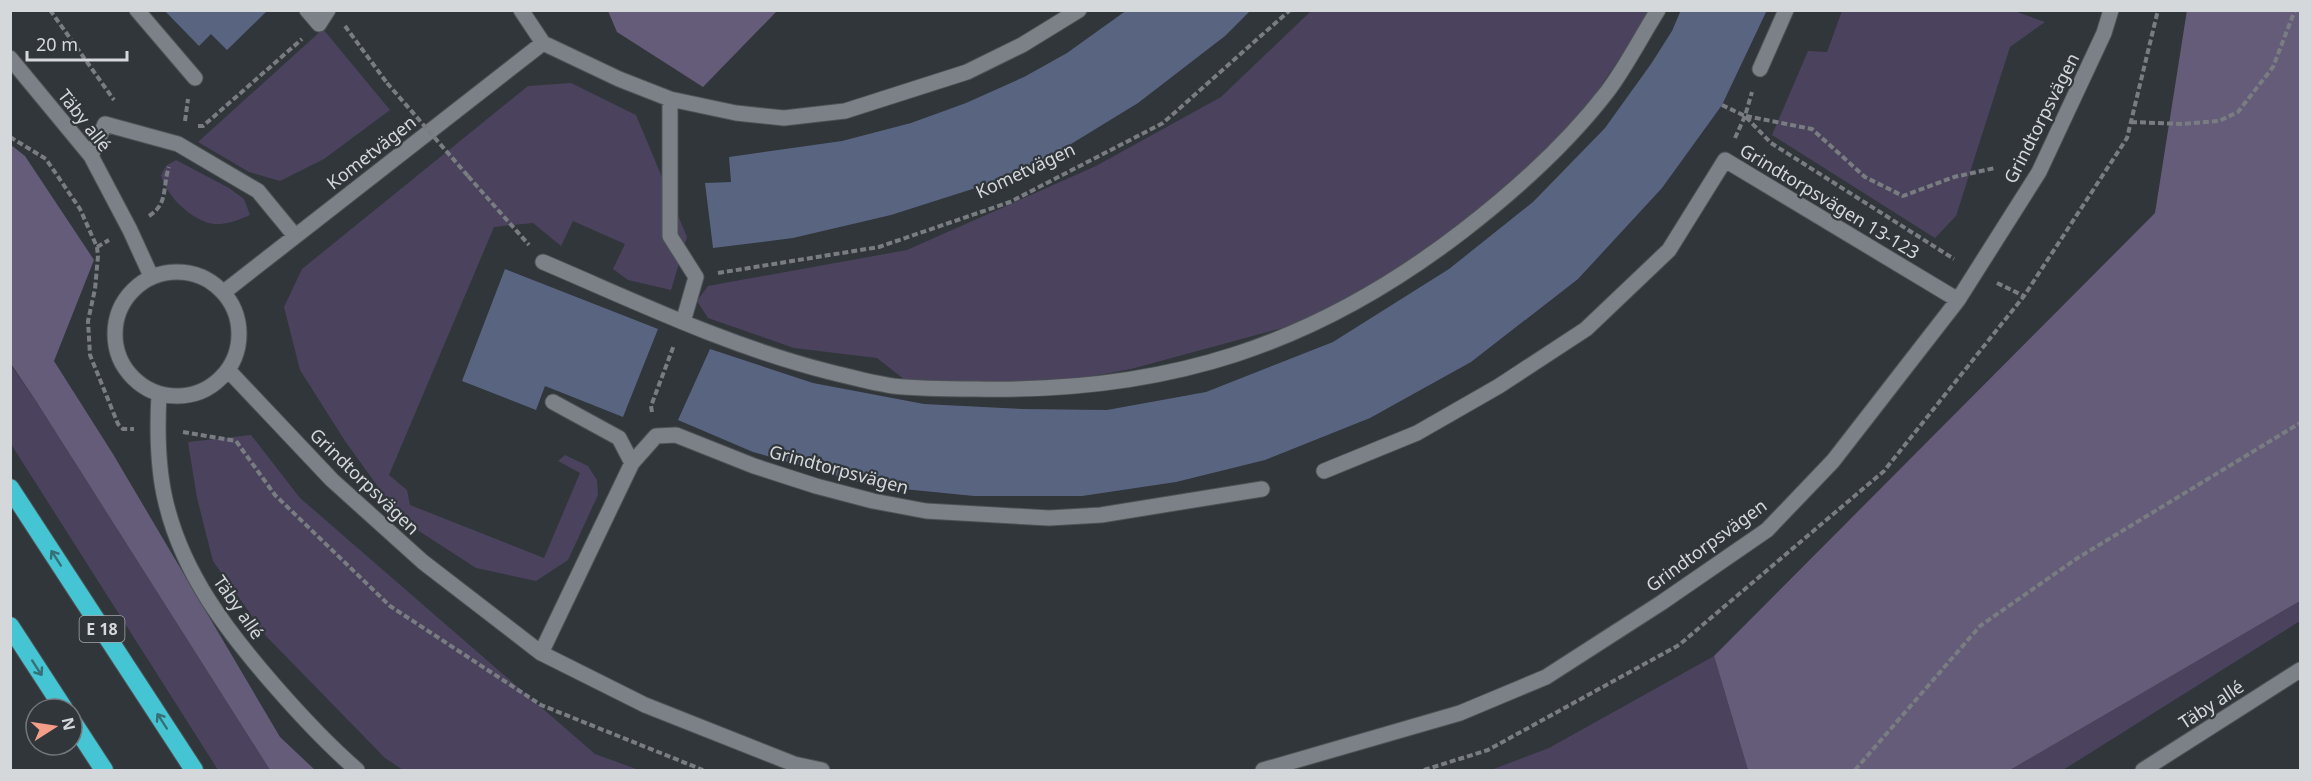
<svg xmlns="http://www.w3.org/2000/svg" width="2311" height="781" font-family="'Noto Sans',sans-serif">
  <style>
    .green { fill: #4b435d }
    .forest { fill: #655c79 }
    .building { fill: #596480 }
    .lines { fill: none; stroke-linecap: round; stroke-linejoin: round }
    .minor-casing { stroke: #4d5255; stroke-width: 17 }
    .highway-casing { stroke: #4d5255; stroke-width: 20 }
    .path { stroke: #797d81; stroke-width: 4; stroke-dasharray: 6 3; stroke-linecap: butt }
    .minor { stroke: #7b8186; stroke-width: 15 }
    .highway { stroke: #45c5d3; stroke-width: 18 }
    .path-bridge { stroke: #797d81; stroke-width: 4; stroke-dasharray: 6 3; stroke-linecap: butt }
    .oneway { stroke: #386f77 }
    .labels { text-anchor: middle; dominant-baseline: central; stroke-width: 4.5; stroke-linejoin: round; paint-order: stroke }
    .shield { fill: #30363a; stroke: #a4a7ab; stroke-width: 1.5 }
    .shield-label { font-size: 16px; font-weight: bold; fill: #d5d8db }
    .street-label { font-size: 18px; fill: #d5d8db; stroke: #30363a }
  </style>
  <rect width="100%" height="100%" fill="#30363a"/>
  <path class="green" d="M1311 11H1651L1585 110 1453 238 1304 322 1131 369 1051 384 905 380 877 358 794 348 708 318 697 301 708 286 907 250 1096 166 1221 97Z
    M1842 11H2014L2045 22 2010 47 1956 216 1935 238 1772 135 1808 51 1827 52Z
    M323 29 390 110 324 159 280 181 249 172 198 142Z
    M571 83 636 115 687 237 671 290 628 280 613 269 625 244 573 221 561 246 533 223 494 227 389 475 407 490 410 505 544 558 580 473 558 461 565 455 588 466 597 480 598 495 568 560 536 581 476 568 402 520 345 441 300 370 284 307 302 269 528 86Z
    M176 160 229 188 244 199 250 215C239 220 226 225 214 224 192 221 166 196 161 175L166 166Z
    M10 364 36 401 270 770H218L11 444Z
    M251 435 300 498 595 754 639 770H403L385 758 266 636 213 561 197 498 188 442Z
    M2300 601V621L2063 770H2010Z
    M1714 656 1748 770H1491L1549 748Z"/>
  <path class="forest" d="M2187 10 2300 11V601L2010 770H1748L1714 656 2155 213Z
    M608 11H777L703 87 617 32Z
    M11 145 25 156 94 260 54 361 113 454 280 737 315 770H270L36 401 11 364Z"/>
  <path class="building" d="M164 10H268L227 50 211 34 199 46Z
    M1127 10H1251L1225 36 1138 103 1058 152 985 185 891 215 793 238 713 248 705 183 731 182 729 157 842 141 911 123 966 103 1024 77 1067 53Z
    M1681 10H1767L1722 105 1662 188 1578 279 1471 362 1370 418 1265 460 1176 482 1082 496H974L873 486 753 452 678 420 710 349 813 383 924 404 1023 409 1107 410 1206 392 1333 342 1449 269 1533 202 1605 128 1651 64 1672 31Z
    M505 269 658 329 623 417 545 386 536 410 462 381Z"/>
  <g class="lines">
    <defs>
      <path id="minor" d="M137 10 195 78
        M307 10 319 24 328 10
        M521 10 543 43
        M10 58 91 156 130 230 151 276
        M1760 69 1786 10
        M670 99V236L696 277 683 322
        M91 156 105 124 178 144 258 191 295 236
        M543 262C637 302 730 347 830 372 851 377 871 383 893 386 920 389 948 389 976 389 1166 393 1314 346 1464 230 1517 189 1566 145 1607 92 1626 67 1641 37 1658 10
        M115 334a62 62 0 1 1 124 0a62 62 0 1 1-124 0Z
        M224 292 543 43 619 79 670 99 736 113 784 118 845 111 967 72 1022 45 1079 10
        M228 370 332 480 423 562 541 653 645 705 794 764 822 770
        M159 394C157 430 157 467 166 503 183 574 227 631 274 685 301 716 326 743 357 770
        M553 402 619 438 632 463
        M1324 471 1417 433 1499 386 1586 329 1669 250 1725 160 1958 300
        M541 653 632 463 656 436 676 435 754 466 816 486 873 501 926 511 1049 518 1101 515 1262 489
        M1263 770 1460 713 1546 677 1661 603 1767 530 1833 461 1958 300 2039 172 2104 33 2111 10
        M2143 770 2300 670"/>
      <path id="highway" d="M10 488 194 770
        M10 626 64 709
        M72 721 104 770"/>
    </defs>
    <use href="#minor" class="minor-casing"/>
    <use href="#highway" class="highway-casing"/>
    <path class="path" d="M50 10 114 100
      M345 26 387 83
      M1722 105 1745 116 1771 143 1954 259
      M1746 116 1812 129 1865 177 1903 196 1954 177 1995 168
      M185 121 188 99
      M2131 122 2183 124 2219 121 2238 112 2273 67 2295 10
      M198 126H203L302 39
      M10 137 46 159 80 209 97 247 98 256 95 289 88 321 90 355 118 424 123 429H134
      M1735 138 1745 116 1752 92
      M468 176 529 245
      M149 216C169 203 162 187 169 167
      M97 247 109 240
      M718 273 879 247 1010 202 1163 123 1290 10
      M1997 283 2024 296
      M652 412 651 406 674 345
      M183 432 236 441 275 495 390 606 541 705 703 770
      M1424 770 1488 750 1679 645 1884 471 2024 296 2127 138 2158 10
      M1855 770 1980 626 2076 559 2300 423"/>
    <use href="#minor" class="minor"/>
    <use href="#highway" class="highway"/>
    <path class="path-bridge" d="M387 83 468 176"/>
  </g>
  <defs><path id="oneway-shaft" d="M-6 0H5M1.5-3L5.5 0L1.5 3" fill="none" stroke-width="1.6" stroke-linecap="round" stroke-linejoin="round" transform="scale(1.5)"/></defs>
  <g class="oneway">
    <use href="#oneway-shaft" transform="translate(56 558) rotate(-123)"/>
    <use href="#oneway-shaft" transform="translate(37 668) rotate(57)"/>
    <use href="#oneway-shaft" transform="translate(162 721) rotate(-123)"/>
  </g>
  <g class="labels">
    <rect class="shield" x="79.5" y="616" width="45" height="26" rx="4.5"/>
    <g class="shield-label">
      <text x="102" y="629">E 18</text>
    </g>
    <g class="street-label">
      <text transform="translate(2041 118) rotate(-63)">Grindtorpsvägen</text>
      <text transform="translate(85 120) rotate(52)">Täby allé</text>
      <text transform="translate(371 152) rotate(-38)">Kometvägen</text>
      <text transform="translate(1025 170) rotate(-25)">Kometvägen</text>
      <text transform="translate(1830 201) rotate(31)">Grindtorpsvägen 13-123</text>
      <text transform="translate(839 469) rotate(15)">Grindtorpsvägen</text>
      <text transform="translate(365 481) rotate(44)">Grindtorpsvägen</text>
      <text transform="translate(1706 545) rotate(-36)">Grindtorpsvägen</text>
      <text transform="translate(239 607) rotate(55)">Täby allé</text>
      <text transform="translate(2211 704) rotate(-33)">Täby allé</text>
    </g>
  </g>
  <rect width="2311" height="781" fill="none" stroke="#d5d8db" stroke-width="24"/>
  <g transform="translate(54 727) rotate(78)"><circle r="28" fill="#30363a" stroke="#72777a" stroke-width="1.5"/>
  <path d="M0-4.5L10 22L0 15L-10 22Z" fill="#f49e89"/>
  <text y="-9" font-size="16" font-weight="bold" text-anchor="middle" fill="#d5d8db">N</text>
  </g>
  <path d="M27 51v9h100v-9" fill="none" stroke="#d5d8db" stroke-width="3"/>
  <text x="36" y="51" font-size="18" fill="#d5d8db" stroke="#30363a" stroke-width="4.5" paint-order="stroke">20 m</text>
</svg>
